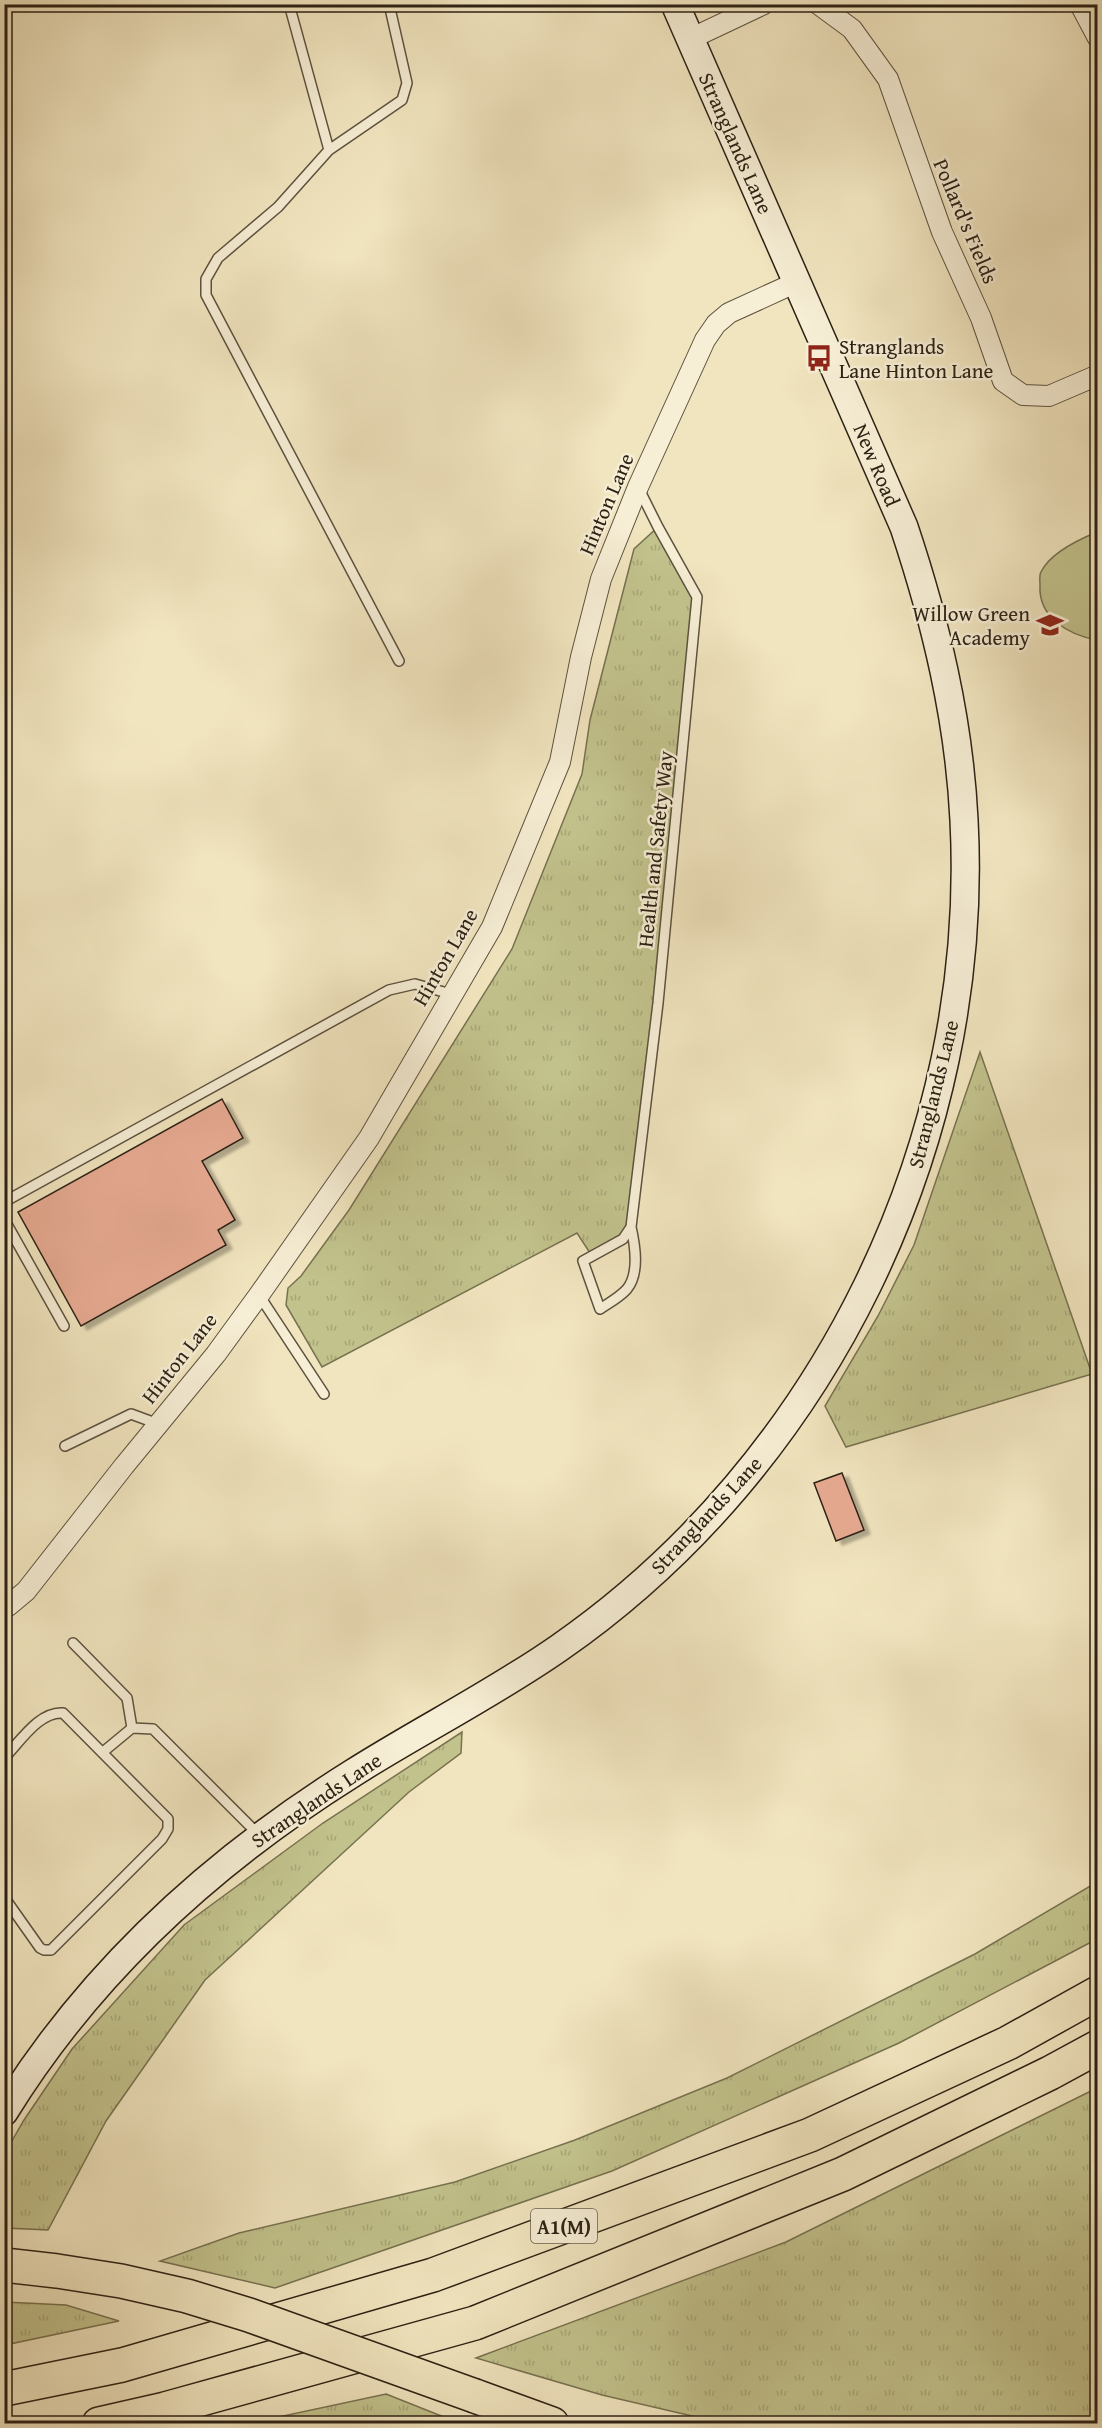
<svg xmlns="http://www.w3.org/2000/svg" width="1102" height="2428" font-family="'Gentium Book Plus',serif">
  <style>
    .grass { fill: url(#grass-tufts); stroke: #777250; stroke-width: 1.5 }
    .green { fill: #c2c28c; stroke: #777250; stroke-width: 1.5 }
    .building { fill: #e7aa92; stroke: #2c2114; stroke-width: 1.5; filter: url(#shadow) }
    .lines { fill: none; stroke-linecap: round; stroke-linejoin: round }
    .service-casing { stroke: #5d523f; stroke-width: 12 }
    .minor-casing { stroke: #5d523f; stroke-width: 22 }
    .secondary-casing { stroke: #2c2114; stroke-width: 30 }
    .motorway-casing { stroke: #2c2114; stroke-width: 36 }
    .service { stroke: #f6eed5; stroke-width: 9 }
    .minor { stroke: #f6eed5; stroke-width: 20 }
    .secondary { stroke: #f6eed5; stroke-width: 27 }
    .motorway { stroke: #f1e5bf; stroke-width: 33 }
    .motorway-bridge-casing { stroke: #2c2114; stroke-width: 36; stroke-linecap: butt }
    .motorway-bridge { stroke: #f1e5bf; stroke-width: 33 }
    .labels { text-anchor: middle; dominant-baseline: central; stroke-width: 5; stroke-linejoin: round; paint-order: stroke }
    .shield { fill: #f6eed5; stroke: #695e4e; stroke-width: 1.5 }
    .shield-label { font-size: 20px; font-weight: bold; fill: #2c2114 }
    .street-label { font-size: 21px; fill: #2c2114; stroke: #f6eed5 }
    .poi-label { font-size: 21px; fill: #2c2114; stroke: #f6eed5; text-anchor: start }
  </style>
  <defs>
    <pattern id="grass-tufts" width="24" height="20" patternUnits="userSpaceOnUse" patternTransform="scale(1.5)"><rect width="24" height="20" fill="#c2c28c"/><path d="M3 7l-1-3M5 7V3M7 7l1-3M15 17l-1-3M17 17v-4M19 17l1-3" fill="none" stroke="#a7a678"/></pattern>
    <filter id="shadow"><feDropShadow dx="6" dy="4" stdDeviation="1.5" flood-color="#0004"/></filter>
  </defs>
  <rect width="100%" height="100%" fill="#f1e5bf"/>
  <filter id="stains"><feTurbulence type="fractalNoise" baseFrequency=".00333" numOctaves="4"/><feColorMatrix values="0 0 0 0 .2 0 0 0 0 .09 0 0 0 0 .02 0 0 0 .5 -.17"/></filter>
  <radialGradient id="worn" r=".72"><stop offset=".6" stop-color="#630" stop-opacity="0"/><stop offset="1" stop-color="#630" stop-opacity=".3"/></radialGradient>
  <path class="grass" d="M658 527 697 597 631 1227 614 1245 592 1256 577 1233 322 1367 286 1305 288 1288 301 1276 349 1210 512 949 582 774 590 720 634 549Z
    M980 1052 1092 1374 846 1447 825 1406 878 1316 914 1245Z
    M462 1732 461 1753 409 1792 205 1980 106 2121 48 2230 5 2228V2153L24 2120 72 2049 184 1925 323 1823Z
    M1097 1882V1939L899 2043 612 2171 275 2288 160 2261 239 2233 455 2182 575 2140 727 2078 975 1954Z
    M1097 2088V2423H722L602 2395 476 2358 786 2242Z
    M4 2302 66 2305 119 2321 5 2345Z
    M386 2394 459 2423H250Z"/>
  <path class="green" d="M1097 532V640C1069 635 1038 618 1040 585 1040 581 1039 575 1041 572 1050 553 1080 539 1097 532Z"/>
  <path class="building" d="M222 1099 243 1138 202 1161 235 1220 218 1230 226 1245 81 1326 18 1212Z
    M842 1473 864 1530 836 1541 814 1483Z"/>
  <g class="lines">
    <defs>
      <path id="service" d="M289 4 329 150 402 100 407 83 389 4
        M329 150 278 207 218 258 206 279V295L399 661
        M4 1202 389 990 415 984 451 994
        M4 1219 64 1326
        M631 1227 623 1239 583 1261 600 1309C609 1303 620 1297 627 1289 640 1273 635 1245 631 1227L658 1003 697 597 658 527 639 489
        M259 1295 324 1394
        M65 1446 131 1414 158 1424
        M73 1643 127 1698 132 1728
        M103 1752 132 1728 153 1729 258 1834
        M4 1758C20 1742 39 1711 63 1713L168 1819V1829L162 1839 51 1950H44L40 1948 4 1897"/>
      <path id="minor" d="M818 4 852 29 888 79 942 232 981 318 1003 381 1023 395 1049 396 1098 375
        M1080 4 1098 38
        M690 39 764 4
        M8 1606 26 1591 124 1466 216 1354 259 1295 369 1138 492 927 560 762 581 657 601 579 638 487 705 340 716 324 729 313 797 282"/>
      <path id="secondary" d="M4 2112C91 1971 214 1860 353 1773 421 1730 493 1694 559 1648 824 1464 981 1142 964 820 959 719 936 623 904 527L675 4"/>
      <path id="motorway" d="M4 2389 122 2365 433 2275 810 2135 1008 2043 1098 1993
        M475 2396 552 2424
        M99 2424 165 2409 475 2323 843 2174 1050 2073 1098 2047"/>
    </defs>
    <use href="#service" class="service-casing"/>
    <use href="#minor" class="minor-casing"/>
    <use href="#secondary" class="secondary-casing"/>
    <use href="#motorway" class="motorway-casing"/>
    <use href="#service" class="service"/>
    <use href="#minor" class="minor"/>
    <use href="#secondary" class="secondary"/>
    <use href="#motorway" class="motorway"/>
    <defs>
      <path id="motorway-bridge" d="M4 2265 57 2271 121 2281 187 2296 249 2315 475 2396"/>
    </defs>
    <use href="#motorway-bridge" class="motorway-bridge-casing"/>
    <use href="#motorway-bridge" class="motorway-bridge"/>
  </g>
  <defs>
    <symbol id="bus-bare" viewBox="-9 -9 18 18"><path d="M-5-6H5V4H4V6H2V4H-2V6H-4V4H-5ZM-3.5-4V0h7V-4ZM-3.5 1.2v1.5H-2V1.2ZM2 1.2v1.5H3.5V1.2Z" fill="#8f2418" stroke="#f6eed5" stroke-width="2.5" paint-order="stroke"/></symbol>
    <symbol id="school-bare" viewBox="-9 -9 18 18"><path d="M0-5L7-2L0 1L-7-2ZM-4 1L0 2.5L4 1V4Q0 6-4 4Z" fill="#8f2418" stroke="#f6eed5" stroke-width="2.5" paint-order="stroke"/></symbol>
  </defs>
  <g fill-rule="evenodd">
    <use href="#bus-bare" x="800" y="339" width="38" height="38"/>
    <use href="#school-bare" x="1031" y="606" width="38" height="38"/>
  </g>
  <g class="labels">
    <rect class="shield" x="531" y="2209" width="66" height="34" rx="4.5"/>
    <g class="shield-label">
      <text x="564" y="2226">A1(M)</text>
    </g>
    <g class="street-label">
      <text transform="translate(736 143) rotate(66)">Stranglands Lane</text>
      <text transform="translate(966 221) rotate(67)">Pollard's Fields</text>
      <text transform="translate(877 465) rotate(67)">New Road</text>
      <text transform="translate(606 504) rotate(-67)">Hinton Lane</text>
      <text transform="translate(655 849) rotate(-84)">Health and Safety Way</text>
      <text transform="translate(445 957) rotate(-60)">Hinton Lane</text>
      <text transform="translate(933 1094) rotate(-76)">Stranglands Lane</text>
      <text transform="translate(179 1358) rotate(-52)">Hinton Lane</text>
      <text transform="translate(706 1515) rotate(-47)">Stranglands Lane</text>
      <text transform="translate(316 1800) rotate(-34)">Stranglands Lane</text>
    </g>
    <g class="poi-label">
      <text x="839" y="346">Stranglands<tspan x="839" dy="24">Lane Hinton Lane</tspan></text>
      <text x="1030" y="613" text-anchor="end">Willow Green<tspan x="1030" dy="24">Academy</tspan></text>
    </g>
  </g>
  <rect width="1102" height="2428" fill="none" stroke="#f1e5bf" stroke-width="24"/>
  <rect x="6" y="6" width="1090" height="2416" fill="none" stroke="#2c2114" stroke-width="3"/>
  <rect x="12" y="12" width="1078" height="2404" fill="none" stroke="#2c2114" stroke-width="1.5"/>
  <rect width="100%" height="100%" filter="url(#stains)"/>
  <rect width="100%" height="100%" fill="url(#worn)"/>
</svg>
